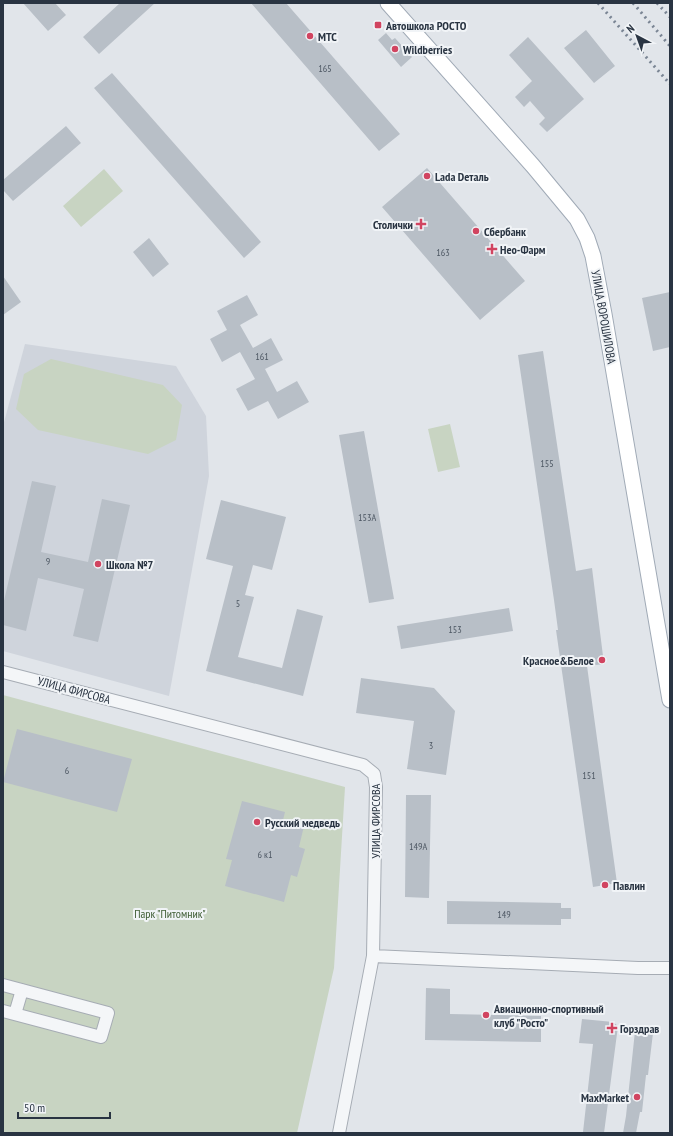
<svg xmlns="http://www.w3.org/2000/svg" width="673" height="1136" font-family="'PT Sans Narrow',sans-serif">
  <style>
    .built { fill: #cfd4dc }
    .green { fill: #c8d4c2 }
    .building { fill: #b8bfc7 }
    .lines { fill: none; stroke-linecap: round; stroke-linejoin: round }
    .minor-casing { stroke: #a6acb4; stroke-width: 14 }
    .major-casing { stroke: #a0aab6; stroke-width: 17 }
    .minor { stroke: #f4f6f8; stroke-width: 12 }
    .major { stroke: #fff; stroke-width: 15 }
    .rail { stroke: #7a8594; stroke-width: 3; stroke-dasharray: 2 4; stroke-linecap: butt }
    .poi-dot { fill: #d14460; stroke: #f1f4f7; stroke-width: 1.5 }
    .labels { text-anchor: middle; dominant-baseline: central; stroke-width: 4; stroke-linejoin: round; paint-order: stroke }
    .number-label { font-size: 10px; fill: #4d5763 }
    .poi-label { font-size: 12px; font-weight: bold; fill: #293442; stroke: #f1f4f7; text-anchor: start }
    .street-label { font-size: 12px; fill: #293442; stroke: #f1f4f7 }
    .park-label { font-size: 12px; fill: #405e36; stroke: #f1f4f7 }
  </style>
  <rect width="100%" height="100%" fill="#e1e5ea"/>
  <path class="built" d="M25 344 176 366 206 416 209 476 169 696 3 651V426Z"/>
  <path class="green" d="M104 169 123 191 81 227 63 206Z
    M51 359 163 385 182 405 176 440 148 454 38 430 16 409 24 374Z
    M450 424 460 467 438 472 428 429Z
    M3 695 345 787 334 968 297 1133H3Z"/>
  <path class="building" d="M23 3H55L66 15 48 31Z
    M120 3H155L99 54 83 37Z
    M251 3H286L400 134 379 151Z
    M586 30 615 66 594 83 564 48Z
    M386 33 392 40 395 38 412 57 401 67 378 40Z
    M528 37 584 99 547 132 539 124 545 118 530 101 524 107 515 97 532 81 509 55Z
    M112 73 261 242 244 258 94 88Z
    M66 126 81 143 13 201 3 190V180Z
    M427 168 525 281 480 320 382 207Z
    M149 238 169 264 153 277 133 252Z
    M3 276 21 302 3 315Z
    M670 292V347L653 351 642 298Z
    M247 295 258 315 240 325 253 348 271 338 283 360 265 369 277 392 297 381 309 402 278 419 268 401 248 411 236 389 255 379 240 352 222 362 210 339 227 330 217 311Z
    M543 351 576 571 592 568 604 664 587 666 617 883 593 887 556 630H558L554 600 518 355Z
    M364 431 394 599 369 603 339 435Z
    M32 481 56 486 41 552 88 562 102 499 130 505 98 642 73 636 84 589 38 578 26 631 3 625V605Z
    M221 500 286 517 272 570 253 565 245 595 254 597 238 657 282 668 297 609 323 616 303 696 206 671 233 566 206 559Z
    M509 608 513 631 401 649 397 626Z
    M361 678 434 688 455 711 446 775 407 769 414 721 356 713Z
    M17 729 132 759 117 812 3 782Z
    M406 795H431L429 898 405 897Z
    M242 801 285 812 283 820 304 826 299 847 305 849 297 877 291 875 284 902 225 886 232 860 226 859Z
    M447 901 561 903V908H571V919H561V925L447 924Z
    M426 988 450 989V1014L541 1016V1042L425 1040Z
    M582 1019 613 1022 618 1026 604 1133 583 1132 593 1044 579 1043Z
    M635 1031 653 1033 650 1058 648 1075H646L642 1112H640L636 1133H623L626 1116Z"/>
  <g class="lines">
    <defs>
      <path id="minor" d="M3 672 363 765 374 774 376 787 373 956 339 1133
        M373 956 638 968H670
        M3 985 108 1013 101 1037 3 1011
        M15 1014 22 990"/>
      <path id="major" d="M388 3 533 166 577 219 587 238 593 256 604 314 670 700"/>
    </defs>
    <use href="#minor" class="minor-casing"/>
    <use href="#major" class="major-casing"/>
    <use href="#minor" class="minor"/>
    <use href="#major" class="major"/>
    <path class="rail" d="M598 3 670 84
      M633 3 670 46
      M657 3 670 17"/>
  </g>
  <g class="poi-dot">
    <rect x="374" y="21" width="8" height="8" rx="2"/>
    <circle cx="310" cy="36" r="4"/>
    <circle cx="395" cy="49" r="4"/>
    <circle cx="427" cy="176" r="4"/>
    <path d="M419 218h4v4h4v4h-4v4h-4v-4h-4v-4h4z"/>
    <circle cx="476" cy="231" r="4"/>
    <path d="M490 243h4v4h4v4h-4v4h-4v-4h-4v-4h4z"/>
    <circle cx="98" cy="564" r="4"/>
    <circle cx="602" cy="660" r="4"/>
    <circle cx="257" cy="822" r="4"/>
    <circle cx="605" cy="885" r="4"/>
    <circle cx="486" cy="1015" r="4"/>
    <path d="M610 1022h4v4h4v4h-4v4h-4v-4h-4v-4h4z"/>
    <circle cx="637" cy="1097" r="4"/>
  </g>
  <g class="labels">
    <g class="number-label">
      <text x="325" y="68">165</text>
      <text x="443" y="252">163</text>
      <text x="262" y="356">161</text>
      <text x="547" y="463">155</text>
      <text x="367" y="517">153А</text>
      <text x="48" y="561">9</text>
      <text x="238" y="603">5</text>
      <text x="455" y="629">153</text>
      <text x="431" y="745">3</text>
      <text x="67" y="770">6</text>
      <text x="589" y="775">151</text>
      <text x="418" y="846">149А</text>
      <text x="265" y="854">6 к1</text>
      <text x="504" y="914">149</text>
    </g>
    <g class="poi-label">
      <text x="386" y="25">Автошкола РОСТО</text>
      <text x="318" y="36">МТС</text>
      <text x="403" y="49">Wildberries</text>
      <text x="435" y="176">Lada Dеталь</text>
      <text x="413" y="224" text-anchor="end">Столички</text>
      <text x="484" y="231">Сбербанк</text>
      <text x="500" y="249">Нео-Фарм</text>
      <text x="106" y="564">Школа №7</text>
      <text x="594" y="660" text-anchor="end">Красное&amp;Белое</text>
      <text x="265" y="822">Русский медведь</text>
      <text x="613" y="885">Павлин</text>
      <text x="494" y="1008">Авиационно-спортивный<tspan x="494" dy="14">клуб "Росто"</tspan></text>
      <text x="620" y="1028">Горздрав</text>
      <text x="629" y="1097" text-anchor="end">MaxMarket</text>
    </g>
    <g class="street-label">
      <text transform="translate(604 317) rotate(80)">УЛИЦА ВОРОШИЛОВА</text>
      <text transform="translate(74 690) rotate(15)">УЛИЦА ФИРСОВА</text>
      <text transform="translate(375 821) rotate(-90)">УЛИЦА ФИРСОВА</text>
    </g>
    <g class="park-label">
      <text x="170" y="913">Парк "Питомник"</text>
    </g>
  </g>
  <rect width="673" height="1136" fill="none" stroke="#293442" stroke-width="8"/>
  <g transform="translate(637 36) rotate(319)" stroke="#f1f4f7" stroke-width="3" paint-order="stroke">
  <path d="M0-3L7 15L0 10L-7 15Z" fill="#293442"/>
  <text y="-6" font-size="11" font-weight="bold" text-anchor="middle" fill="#293442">N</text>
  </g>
  <path d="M18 1112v6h92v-6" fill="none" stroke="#293442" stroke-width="2"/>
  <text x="24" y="1112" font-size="12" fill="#293442" stroke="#f1f4f7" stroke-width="3" paint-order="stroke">50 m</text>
</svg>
